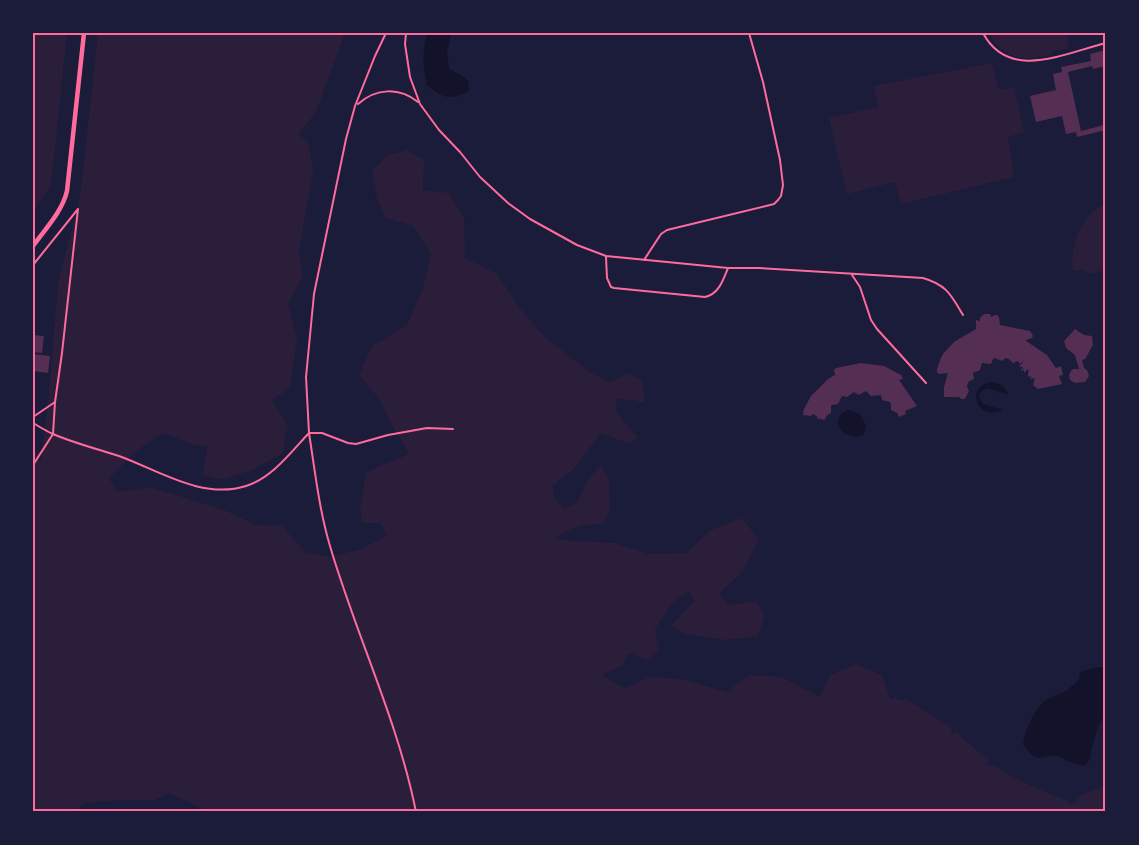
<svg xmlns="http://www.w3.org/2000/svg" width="1139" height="845" font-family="Helvetica,sans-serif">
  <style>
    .green { fill: #2a1e3b }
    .water { fill: #12122b }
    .building { fill: #542f53 }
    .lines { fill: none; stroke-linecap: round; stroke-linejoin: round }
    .service { stroke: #ff6b9d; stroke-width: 2 }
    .minor { stroke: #ff6b9d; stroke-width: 4.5 }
    .neatline { fill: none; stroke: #ff6b9d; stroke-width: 2 }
  </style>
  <rect width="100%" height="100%" fill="#1b1b3a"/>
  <path class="green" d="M33 33H67L51 186 33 210Z
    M98 33H345L316 112 299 134 308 142 313 171 299 252 303 276 288 304 297 338 290 388 272 400 288 425 282 454 252 470 221 480 202 475 208 446 194 445 163 433 136 451 109 478 117 492 150 487 224 510 254 524 282 526 305 552 330 557 361 549 386 536 381 523H363L360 510 366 473 382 465 409 454 389 420 380 400 359 375 372 346 407 325 423 288 431 254 413 226 386 218 377 199 372 171 387 155 408 150 424 160 423 190 449 193 464 218 465 258 497 274 522 311 545 337 591 373 610 382 629 373 643 381 645 403 633 400 616 399V412L638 438 627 443 601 433 573 470 553 485 554 498 564 509 577 503 588 479 601 465 609 480 610 512 603 524C584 524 570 527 555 538L561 540 615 543 649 554 686 553 711 530 742 518 759 540 742 572 719 594 728 605 756 601 765 615 758 636 726 640 684 634 671 626 694 601 689 591 673 602 655 629 659 650 647 660 629 653 623 665 602 675 624 688 650 677 682 679 727 692 749 675 782 677 820 697 830 675 856 664 882 675 890 699 897 696 896 699 904 701 905 698 952 728 950 731 954 734 956 732 989 761 987 764 991 767 993 765C1017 780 1041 791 1068 801L1069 805 1077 803 1076 797 1106 786V812H216L203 809 170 793 155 800H120L83 803 75 812H33V444L41 463 49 391 58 283 80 198Z
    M989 33H1070L1067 36 1069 38 1067 41 1070 42 1067 44 1068 49 1052 51V55C1026 61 1002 60 989 33Z
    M992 63 999 90 1014 87 1024 132 1008 137 1014 177 901 204 895 182 847 194 829 118 878 107 874 86Z
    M1106 203V270L1090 274 1082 270 1073 271C1069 245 1081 215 1106 203Z"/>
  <path class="water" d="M427 33H451L447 53 449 69 461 75 469 82V91C448 101 444 98 427 85 423 65 422 54 427 33Z
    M991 382C1000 383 1005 386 1008 395L987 388 980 392 979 397 983 404 1003 410C975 422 966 386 991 382Z
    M847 410C858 411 863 416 866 427L863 435C844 442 827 421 847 410Z
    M1101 667H1106V714L1098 726 1093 743 1090 759 1085 766C1080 765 1075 764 1070 762 1067 761 1064 759 1061 757 1043 751 1038 769 1023 744L1026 731 1034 714 1044 701 1066 691 1079 680 1080 673 1085 670Z"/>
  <path class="building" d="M1106 50V66L1093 69 1092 66 1068 72 1081 131 1104 125 1103 121 1106 120V130L1077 137 1076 132 1066 134 1062 116 1036 122 1030 96 1056 90 1053 74 1062 72 1061 67 1091 61 1090 54Z
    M984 314H990L991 317 995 315H997L999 317 1000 325 1030 331 1033 336 1032 338 1026 340V341L1047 355 1056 368 1061 366 1063 375 1059 376 1062 384 1038 389 1033 385 1035 378 1030 379 1031 376 1028 377V372L1029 371 1028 369 1024 373V368L1023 371H1021L1023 367H1020V364H1022L1023 361 1021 363 1019 364V362L1018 361 1013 363 1009 359 1006 358 1002 361 995 358 993 359 991 364 982 363 980 370 973 373 974 379 968 382 967 387 969 391 965 399H961L959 397H944V387L948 373 939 374 937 372V369L940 360 943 354 954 342 976 329V320L980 321V318Z
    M1075 329 1084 335 1092 336 1093 345 1085 359 1082 360 1084 368 1087 370 1089 376 1085 382 1075 383 1070 380 1069 375 1071 371 1073 369H1079L1075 355 1066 348 1064 341Z
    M33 335 44 336 42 353 33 352Z
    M33 354 50 356 48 373 33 371Z
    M861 363 884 366 901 375 903 379 899 380 917 406 905 411 906 414 899 417 897 413 891 410V404L890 402 882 400 881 395 871 396 866 391 859 395 854 392 847 397 842 396 838 404 832 405 831 406V413L826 416 825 420 817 418V416L812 414 811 416 803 415 804 409 811 396 828 379 835 375 834 370 836 368Z"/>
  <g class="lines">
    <path class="service" d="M406 33 405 44 410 77 420 104 439 130 460 152 480 177 508 203 530 219 577 245 606 256 728 268H759L923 278C947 285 951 295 963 315
      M983 33C1009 82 1065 53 1106 43
      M358 104C376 88 399 87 418 102
      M606 257 607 278 611 287 614 288 705 297C719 294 723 280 728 268
      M644 260 661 234 667 230 774 204 778 200 781 196 783 185 780 160 763 82 749 33
      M33 265 78 209 62 353 55 402 53 434 33 465
      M852 275 860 287 871 320 877 329 926 383
      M33 417 55 402
      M33 423C40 427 46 431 53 434 74 443 97 449 119 456 158 470 202 500 246 486 272 478 291 452 309 433L306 377 314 294 346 139 355 106 375 56 386 33
      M416 812C398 721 356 635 330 546 319 509 315 471 309 433H322L348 443 356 444 388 435 427 428 453 429"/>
    <path class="minor" d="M33 246C45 229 62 212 67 191L84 33"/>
  </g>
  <rect width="1139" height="845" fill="none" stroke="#1b1b3a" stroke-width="69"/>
  <rect x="34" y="34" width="1070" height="776" class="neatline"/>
</svg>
